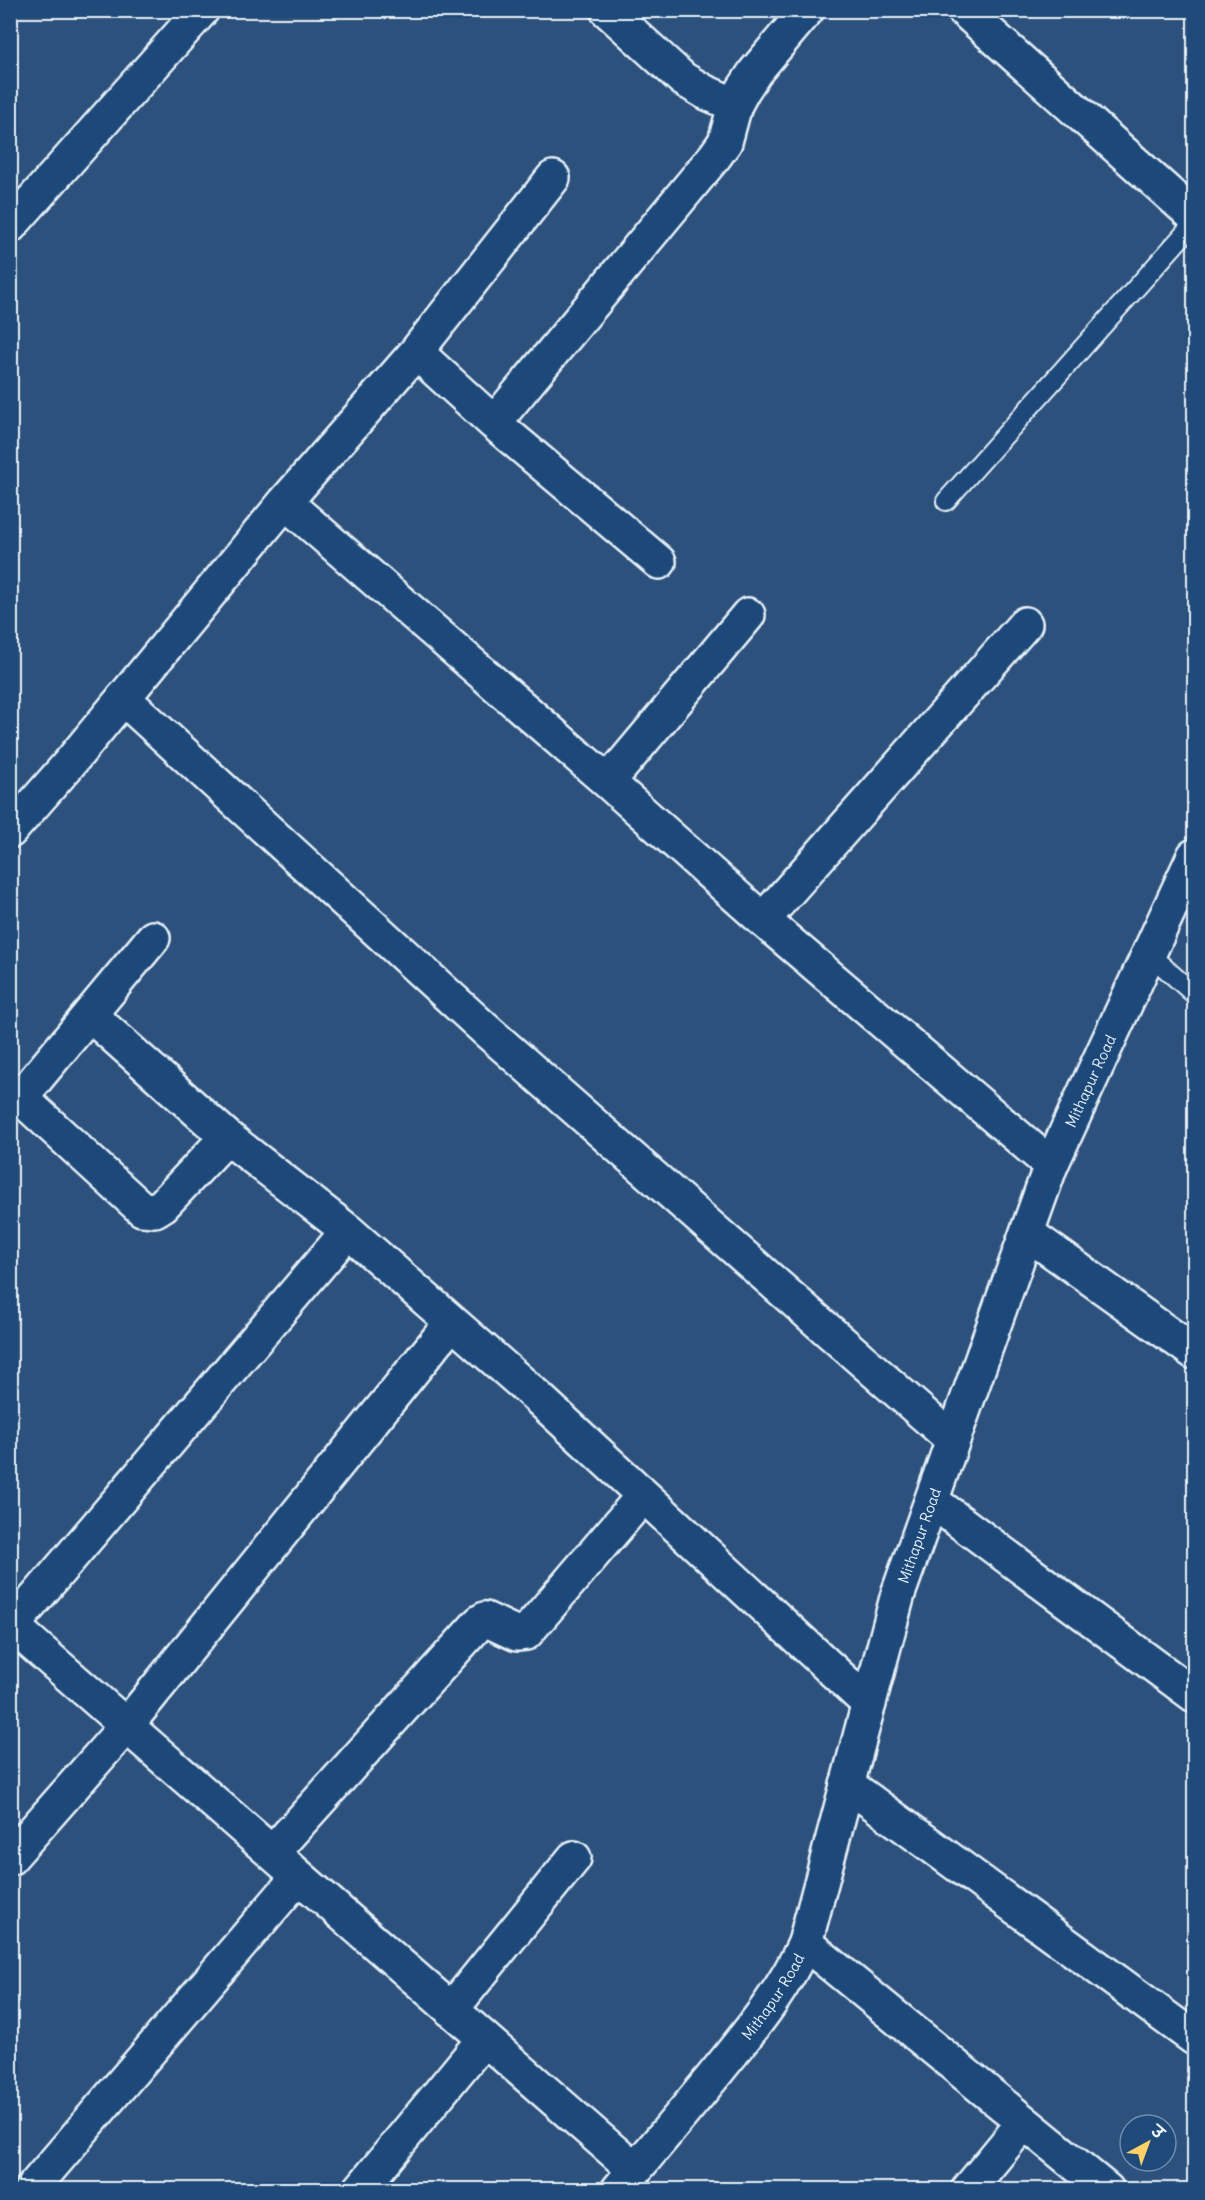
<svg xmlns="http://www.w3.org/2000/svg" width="1205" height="2200" font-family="Delius,'Playpen Sans Deva',sans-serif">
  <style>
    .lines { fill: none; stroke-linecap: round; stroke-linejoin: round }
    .service-casing { stroke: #e8f1f8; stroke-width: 22 }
    .minor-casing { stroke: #e8f1f8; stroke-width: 38 }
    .tertiary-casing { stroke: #e8f1f8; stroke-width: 38 }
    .service { stroke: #1f4a7a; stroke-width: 18 }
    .minor { stroke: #1f4a7a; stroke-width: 33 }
    .tertiary { stroke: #1f4a7a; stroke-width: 33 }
    .labels { text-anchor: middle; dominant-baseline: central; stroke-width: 4.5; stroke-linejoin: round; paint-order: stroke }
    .street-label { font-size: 15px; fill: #e8f1f8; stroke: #1f4a7a }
  </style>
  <rect width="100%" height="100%" fill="#2d517d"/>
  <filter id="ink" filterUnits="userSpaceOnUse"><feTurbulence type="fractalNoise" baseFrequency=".0167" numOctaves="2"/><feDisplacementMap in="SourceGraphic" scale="12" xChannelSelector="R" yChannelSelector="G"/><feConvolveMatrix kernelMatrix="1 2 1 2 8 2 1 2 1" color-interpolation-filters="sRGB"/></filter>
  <g filter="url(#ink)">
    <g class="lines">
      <defs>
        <path id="service" d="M946 501 1194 223
          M1149 954 1194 994"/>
        <path id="minor" d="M607 10 683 79 705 92 735 105
          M964 10 1194 216
          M10 226 202 10
          M416 352 553 178
          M494 423 659 562
          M285 502 608 782 763 920 1051 1165
          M123 698 487 1031 953 1440
          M608 782 748 615
          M10 831 68 765 285 502 416 352 494 423 715 156 725 142 735 105 743 90 755 72 807 10
          M763 920 1025 624
          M90 1015 227 1137 348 1231 533 1393 869 1704
          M10 1088 142 1209 155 1210 163 1205 227 1137
          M21 1097 153 938
          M1027 1233 1194 1352
          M932 1501 1194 1695
          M10 1624 635 2170
          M12 1626 348 1231
          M847 1784 1194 2038
          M272 1853 480 1622 485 1619 517 1634 526 1633 643 1496
          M10 1858 126 1726 452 1322
          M805 1943 1107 2190
          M451 2010 574 1858
          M31 2190 298 1877
          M360 2190 484 2039
          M968 2190 1024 2122"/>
        <g id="tertiary">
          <path id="s1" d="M618 2190C655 2146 692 2103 728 2058 758 2021 785 1987 805 1943L898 1594 1051 1165 1194 856"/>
        </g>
      </defs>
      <use href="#service" class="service-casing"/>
      <use href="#minor" class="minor-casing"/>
      <use href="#tertiary" class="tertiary-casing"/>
      <use href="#service" class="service"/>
      <use href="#minor" class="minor"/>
      <use href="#tertiary" class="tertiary"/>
    </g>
  </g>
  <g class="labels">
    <g class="street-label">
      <text stroke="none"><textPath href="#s1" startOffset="1220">Mithapur Road</textPath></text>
      <text stroke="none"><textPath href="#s1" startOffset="734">Mithapur Road</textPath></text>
      <text stroke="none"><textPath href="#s1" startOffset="248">Mithapur Road</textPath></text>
    </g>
  </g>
  <rect width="1205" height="2200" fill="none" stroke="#1f4a7a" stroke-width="36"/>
  <rect x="18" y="18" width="1169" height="2164" fill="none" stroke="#e8f1f8" stroke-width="2" filter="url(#ink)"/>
  <g transform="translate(1148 2143) rotate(41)"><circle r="28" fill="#1f4a7a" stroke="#6f8dac" stroke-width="1.5"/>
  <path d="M0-4.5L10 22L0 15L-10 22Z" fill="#ffd166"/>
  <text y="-9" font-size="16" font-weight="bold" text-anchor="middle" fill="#e8f1f8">उ</text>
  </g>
</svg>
